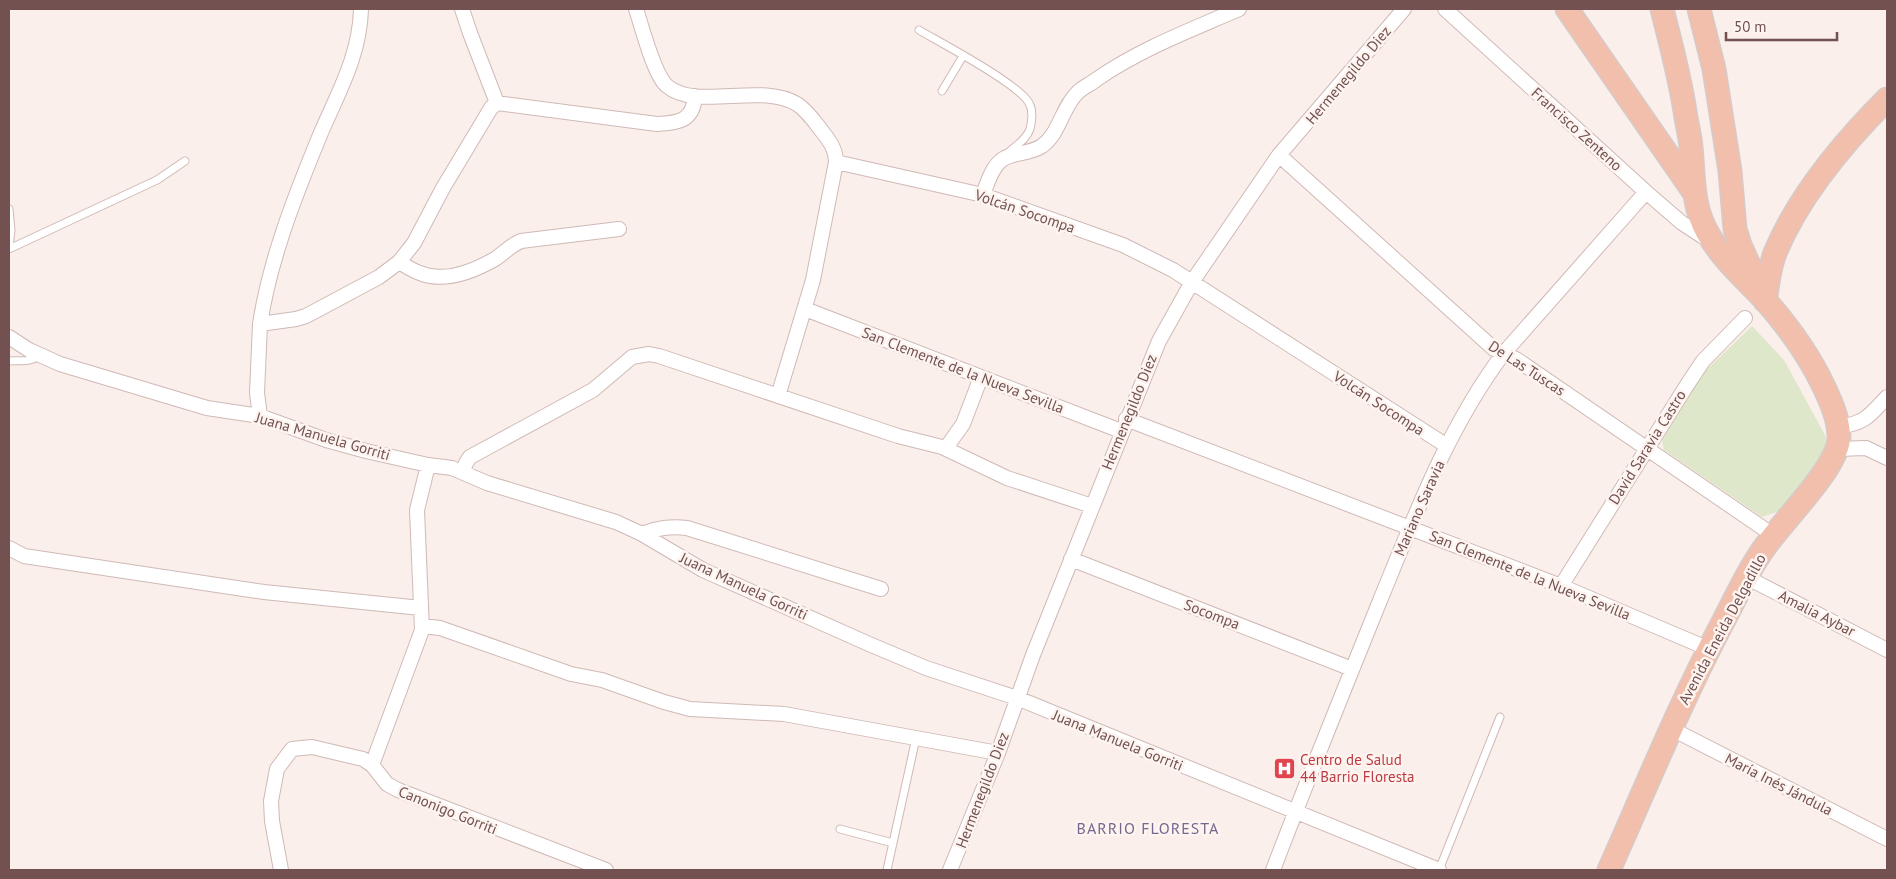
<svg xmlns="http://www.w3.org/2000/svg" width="1896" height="879" font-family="'PT Sans',sans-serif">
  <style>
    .green { fill: #dfe7ca }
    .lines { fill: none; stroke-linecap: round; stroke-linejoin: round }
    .lane-casing { stroke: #d0b9b6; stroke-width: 9 }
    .street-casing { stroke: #d0b9b6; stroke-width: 16 }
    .primary-casing { stroke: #d5cbca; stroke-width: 25 }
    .lane { stroke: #fff; stroke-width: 7 }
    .street { stroke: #fff; stroke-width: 14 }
    .primary { stroke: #f1bfab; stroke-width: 22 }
    .labels { text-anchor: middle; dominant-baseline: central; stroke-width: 5; stroke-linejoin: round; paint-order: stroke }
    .street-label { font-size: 15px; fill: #725150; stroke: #fdf4f0 }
    .health-label { font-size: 15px; fill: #be3a42; stroke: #fdf4f0; text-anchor: start }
    .neighbourhood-label { font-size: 16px; letter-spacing: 1px; fill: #75688e; stroke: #fdf4f0 }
  </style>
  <rect width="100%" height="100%" fill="#faefea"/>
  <path class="green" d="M1752 326 1784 360 1826 437 1824 459 1782 510 1762 517 1664 450 1661 436 1704 372Z"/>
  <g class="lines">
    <defs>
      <path id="lane" d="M919 30C941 43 1019 84 1029 103 1033 110 1032 121 1030 129 1026 141 1014 146 1007 154
        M942 91 963 56
        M9 209 11 230 9 248
        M9 249 157 180 185 161
        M9 361C19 360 32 363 39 355
        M840 829 893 843
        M887 870 916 738
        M1439 870 1500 717"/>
      <path id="street" d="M462 9 470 33 497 103
        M636 9C642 27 654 75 667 86 697 111 761 82 797 104 806 110 812 118 818 126 827 138 836 147 836 162L983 195 1123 245 1173 270 1447 446
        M1445 9 1646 192 1682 223 1711 242
        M1279 155 1494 349 1516 359 1773 535
        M983 195C987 184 992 166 1003 159 1014 152 1030 154 1042 146 1060 133 1062 107 1078 92 1083 87 1091 84 1097 79 1140 49 1191 30 1239 9
        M399 262C406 266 413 271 420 273 444 283 474 271 495 259 504 253 511 245 521 241L619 229
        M805 309 1121 431
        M260 324C270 259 295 196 320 135 338 93 360 55 361 9
        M9 337 29 350 60 364 207 408 260 416 326 440 366 451 428 465 452 468 487 483 616 522 642 534 703 570 869 644 926 668 1017 698 1439 870
        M778 396 813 280 836 162
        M260 416 257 393 260 324 296 319 306 316 379 277 399 262 414 243 443 188 491 108 497 103 657 124C679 123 693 121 695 96
        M1126 419 1561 586 1709 649
        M1838 427C1866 423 1869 416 1887 397
        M946 448 963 424 981 377
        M1837 449 1866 448 1887 458
        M463 472 466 463 470 457 593 390 632 357 649 354 659 356 898 436 942 447 1007 478 1092 506
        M642 534C658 528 670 526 687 528L881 589
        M9 548 24 556 264 592 421 608
        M1071 559 1352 669
        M1746 577 1887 650
        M1561 586 1687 385 1703 361 1745 318
        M422 626 440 628 571 674 602 680 664 702 690 709 784 714 998 753
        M1670 728 1887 839
        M372 765 422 630 417 510 428 465
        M281 870 272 821 271 801 277 769 292 749 312 747 363 759 372 765 387 784 398 790 606 870
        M950 870 998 753 1033 655 1159 341 1192 282 1279 155 1404 9
        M1273 870C1307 781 1343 692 1379 603 1414 518 1447 429 1503 354L1646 192"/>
      <path id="primary" d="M1567 9 1693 191
        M1699 9 1714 69 1730 171 1735 229 1740 245 1758 285
        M1765 301C1768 285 1769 268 1775 253 1799 195 1843 143 1887 99
        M1609 870C1646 787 1680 703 1723 622 1735 599 1746 575 1760 554 1778 525 1838 469 1839 438 1839 420 1832 404 1824 387 1809 355 1788 326 1764 299 1744 278 1721 258 1707 232 1692 205 1694 177 1691 147 1690 137 1688 128 1686 118 1681 81 1671 45 1662 9"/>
    </defs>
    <use href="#lane" class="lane-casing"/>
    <use href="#street" class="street-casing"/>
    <use href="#primary" class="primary-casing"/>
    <use href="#lane" class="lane"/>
    <use href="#street" class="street"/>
    <use href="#primary" class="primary"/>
  </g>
  <defs>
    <symbol id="hospital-square" viewBox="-11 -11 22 22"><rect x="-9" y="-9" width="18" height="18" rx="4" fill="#e0444e" stroke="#fdf4f0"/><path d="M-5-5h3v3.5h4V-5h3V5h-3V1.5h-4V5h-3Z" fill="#fff"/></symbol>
  </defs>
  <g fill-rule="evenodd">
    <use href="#hospital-square" x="1272" y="756" width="25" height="25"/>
  </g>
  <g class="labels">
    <g class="street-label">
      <text transform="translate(1348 75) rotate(-50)">Hermenegildo Diez</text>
      <text transform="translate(1577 129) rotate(42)">Francisco Zenteno</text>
      <text transform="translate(1025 211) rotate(19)">Volcán Socompa</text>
      <text transform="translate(1527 368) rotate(33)">De Las Tuscas</text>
      <text transform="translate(963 370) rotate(21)">San Clemente de la Nueva Sevilla</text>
      <text transform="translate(1379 403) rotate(33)">Volcán Socompa</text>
      <text transform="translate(1129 412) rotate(-68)">Hermenegildo Diez</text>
      <text transform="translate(323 436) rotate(16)">Juana Manuela Gorriti</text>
      <text transform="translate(1647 447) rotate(-58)">David Saravia Castro</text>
      <text transform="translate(1419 508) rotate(-66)">Mariano Saravia</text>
      <text transform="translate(1530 575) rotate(22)">San Clemente de la Nueva Sevilla</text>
      <text transform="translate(744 586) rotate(25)">Juana Manuela Gorriti</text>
      <text transform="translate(1817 613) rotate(27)">Amalia Aybar</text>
      <text transform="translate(1212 614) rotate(21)">Socompa</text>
      <text transform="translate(1722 629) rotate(-62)">Avenida Eneida Delgadillo</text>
      <text transform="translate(1118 740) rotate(22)">Juana Manuela Gorriti</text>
      <text transform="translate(1779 784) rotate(27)">María Inés Jándula</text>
      <text transform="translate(982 790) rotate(-69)">Hermenegildo Diez</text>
      <text transform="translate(448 810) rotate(22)">Canonigo Gorriti</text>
    </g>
    <g class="health-label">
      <text x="1300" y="759">Centro de Salud<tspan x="1300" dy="17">44 Barrio Floresta</tspan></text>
    </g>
    <g class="neighbourhood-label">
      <text x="1148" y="828">BARRIO FLORESTA</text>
    </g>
  </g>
  <rect width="1896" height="879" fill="none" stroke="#725150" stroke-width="20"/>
  <path d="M1726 32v8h111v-8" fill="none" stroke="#725150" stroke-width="2.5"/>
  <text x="1734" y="32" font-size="15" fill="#725150" stroke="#fdf4f0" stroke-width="4" paint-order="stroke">50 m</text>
</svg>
